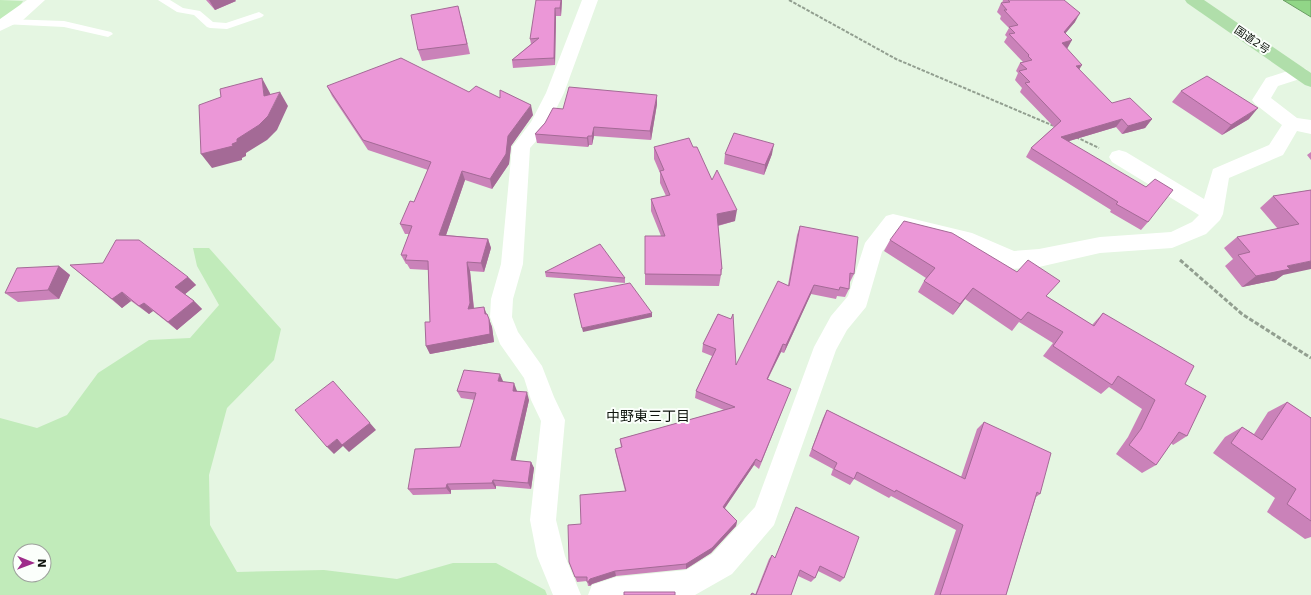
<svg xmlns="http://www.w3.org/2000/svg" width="1311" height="595" font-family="'DejaVu Sans','Noto Sans JP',sans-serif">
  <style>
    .green { fill: #c1ebba; fill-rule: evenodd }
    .water { fill: #91d687; stroke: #6a9c63 }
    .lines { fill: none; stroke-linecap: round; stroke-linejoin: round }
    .path-far1 { stroke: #929f90; stroke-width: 2; stroke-dasharray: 3.5 1.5; stroke-linecap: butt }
    .path { stroke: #929f90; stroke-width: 3; stroke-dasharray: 4.5 2; stroke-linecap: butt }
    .service { fill: #fff; fill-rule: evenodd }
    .minor { fill: #fff; fill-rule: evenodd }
    .trunk { fill: #b0deaa; fill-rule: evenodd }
    .wall { fill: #ca82b9 }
    .shaded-wall { fill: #a46a96 }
    .building { fill: #eb97d7; stroke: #a46a96 }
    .labels { text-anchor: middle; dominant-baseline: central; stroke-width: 4; stroke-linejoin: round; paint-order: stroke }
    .far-street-label { font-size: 11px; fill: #0f150e; stroke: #fbfffb }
    .neighbourhood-label { font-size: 14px; fill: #0f150e; stroke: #fbfffb }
  </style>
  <rect width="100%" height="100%" fill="#e5f6e2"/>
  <path class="green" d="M0 0 23 1 15 13 0 21Z
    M193 248H209L281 329 274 360 227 408 209 475 210 525 237 572 324 570 397 579 453 563H496L545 590 547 595H0V418L37 428 67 415 98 373 149 340 190 338 219 305 197 266ZM20 551H44V575H20Z"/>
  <path class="water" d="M1283 0H1311V17Z"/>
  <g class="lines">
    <path class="path-far1" d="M789 0 896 59 1054 126
      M1076 137 1099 148"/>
    <path class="path" d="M1180 260 1242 314 1311 358"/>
    <path class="service" d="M158 0H170L183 8 200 11 213 22 226 23 259 12 264 15 262 17 227 29 210 28 207 27 194 15 177 12Z
      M6 19 64 21 111 32 113 34 108 37 64 27 3 24 1 22 3 20Z"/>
    <path class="minor" d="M27 0H45L23 20 0 31V19Z
      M582 0H598L564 93 545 131 530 148 523 264 513 299 512 317 518 332 542 366 554 397 565 420 556 520 565 556 581 595H553L537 556 530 520 541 421 531 400 524 378 500 344 490 317 491 299 501 264 512 147 531 122 546 93Z
      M1300 67 1306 69 1309 73 1306 77 1278 86 1271 98 1297 118 1311 120V134L1297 131 1283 155 1229 178 1223 214 1220 220 1206 234 1172 248 1100 253 1039 267 1012 269 967 248 898 231 882 252 866 307 847 330 836 350 774 525 732 574 695 595H588L592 585 616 577 686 570 712 554 755 507 814 347 831 316 848 296 865 243 886 216 893 214 972 233 1014 251 1039 249 1100 237 1171 232 1192 222 1199 215 1112 162 1109 157 1112 152 1119 150 1126 152 1204 199 1213 169 1269 145 1282 125 1255 104 1252 100 1266 78Z"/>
    <path class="trunk" d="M1185 0H1204L1311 73V87L1305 85 1187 3Z"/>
  </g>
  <path class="wall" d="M206 0H235L236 1 215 10Z
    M562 0 561 16H556L555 65 513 68 512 60 531 44 530 39Z
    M1003 0H1064L1075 22 1065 33 1067 49 1079 70 1112 103 1152 119 1145 128 1122 134 1116 127 1069 141 1148 222 1141 230 1110 212 1111 210 1026 157 1031 148 1054 127 1020 92 1022 88 1015 80 1018 73 1016 71 1020 63 1023 62 1004 42 1007 37 1005 35 1009 28 1000 19 1001 16 997 12 1001 3H1002Z
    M461 16 470 54 422 61 418 50Z
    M327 86 469 92 533 115 511 146 509 164 492 189 465 180 446 235 488 239 491 248 484 272 470 271 474 308 487 314 492 327 494 342 430 354 426 346 430 322 428 270 410 269 407 264H406L401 255 409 234H405L400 224 414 202 428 170 368 150 332 96Z
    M1181 91 1249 119 1222 135 1172 102Z
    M657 104 651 140 594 136 592 145H589L588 147 537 143 535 134 545 123 563 109Z
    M654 147H693L735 221 718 226 722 269 719 286 645 285V274L661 236 651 211V199L666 196 660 183V173L654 159Z
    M1311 152V160L1307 155Z
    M725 154H772L764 175 724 164Z
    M1311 190 1283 275 1276 280 1242 287 1225 266 1233 259 1224 248 1237 237 1278 229 1260 208 1273 196Z
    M800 226 854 274 850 282H849V289L845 297 837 296 836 299 811 294 784 353 781 352 768 379 788 396 759 469 754 465 725 508 737 521 736 526 711 553 686 569 616 576 592 584 590 586H588L587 581 577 582 569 562 581 524 625 491 616 455 615 449 621 448 620 439 724 410 695 398 696 391 712 356 702 352 703 344 718 314 736 365 788 285 797 235Z
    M890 240 1046 296 1092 325 1103 313 1185 384 1187 436 1173 445 1171 443 1156 465 1142 473 1116 454 1128 437 1142 409 1109 387 1101 394 1043 356 1053 343 1019 322 1012 331 965 299 953 315 918 292 924 281 926 278 884 251Z
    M70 265 188 277 196 285 185 294 194 301 202 309 177 330 153 311 149 314 131 301 122 308Z
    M59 266 70 275 59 299 18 302 5 293Z
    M545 272 625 278V283L546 277Z
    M503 381V382L517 391 529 400 515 461 531 462 534 468 531 489 496 486V489L451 490V494L413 495 408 489 460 447 475 400 461 398 457 391Z
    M1287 402 1311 418V537L1305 539 1267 512 1275 498 1213 453 1225 437 1242 427 1254 434 1268 412Z
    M827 410 961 477 977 429 984 422 1040 494 1036 497 1006 595H934L956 530 891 496 889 498 854 479 850 485 831 475 833 469 809 456 823 418Z
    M796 507 844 578 840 582 818 571 815 578 811 582 798 576 791 595H750L752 593 755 595 769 559 772 555 775 558 793 513Z"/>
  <path class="shaded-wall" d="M209 0H235L236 1 215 10Z
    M561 0H562L561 16 560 8Z
    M555 8 556 16 555 65 554 58Z
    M1080 13 1075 22 1059 41 1064 32Z
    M1072 40 1067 49 1057 52 1062 43Z
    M1082 65 1077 73 1076 66Z
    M262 78 270 93 272 108 280 92 288 106 277 130 267 140 246 153V156L242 158V160L212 168 201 154 232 144 237 139 264 96Z
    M657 95V104L651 140 650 131Z
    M531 105 533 115 511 146 509 164 492 189 490 179 508 136Z
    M1258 108 1249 119 1222 135 1231 125Z
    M1122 119 1116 127 1056 145 1061 137Z
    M1152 119 1145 128 1122 134 1128 126Z
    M594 127V136L592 145V136Z
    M588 136 589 145 588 147 587 138Z
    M774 144 772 154 764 175 765 165Z
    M462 171 465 180 443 244 439 235Z
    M737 210 735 221 716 226 717 214Z
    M488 239 491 248 484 272 481 263Z
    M1311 261V269L1283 275 1276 280 1242 287 1256 276 1287 266Z
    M467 262 470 271 474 311 468 309Z
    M59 266 70 275 59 299 48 290Z
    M188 277 196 285 184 295 175 287Z
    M814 285 811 294 784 353 786 345Z
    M973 288 965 299 953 315 960 304Z
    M122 292 131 301 122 308 112 299Z
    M194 301 202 309 177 330 168 322Z
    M144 303 153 311 149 314 139 306Z
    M484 307 487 315 485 314Z
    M652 313V317L583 332 582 328Z
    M489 319 492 327 494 342 430 354 426 346Z
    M783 344 781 352 764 386 767 379Z
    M500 374 503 381 501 389 498 381Z
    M514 383 517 391 516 398 513 391Z
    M527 392 529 400 514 467 511 460Z
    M370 423 376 430 349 452 343 446 334 454 327 447 337 439Z
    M756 459 754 465 722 512 723 507Z
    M531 462 534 468 531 489 528 483Z
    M493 480 496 486V489L492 483Z
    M447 484 451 490V494L446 488Z
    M737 521 736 526 711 553 686 569V564Z
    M615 571 616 576 592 584 590 586 588 582 590 579Z"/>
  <path class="building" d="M536 0H561L560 8H555L554 58 512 60 539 38 530 39Z
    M1008 0H1064L1080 13 1064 32 1072 40 1062 43 1082 65 1076 66 1112 103 1130 98 1152 119 1128 126 1122 119 1061 137 1146 187 1155 179 1173 190 1148 222 1116 204 1118 202 1031 148 1061 121 1025 83 1030 82 1019 71 1027 69 1020 63 1032 60 1028 56 1029 55 1009 34 1015 33 1009 27 1018 25 1004 10H1007L1001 3 1010 2Z
    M458 6 467 44 418 50 411 15Z
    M401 58 469 92 476 86 500 98V90L531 105 508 136 506 154 490 179 462 171 439 235 488 239 481 263 467 262 470 303 468 309 484 307 485 314H487L489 319 490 334 426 346 425 322H430L428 261 405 260 407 255H401L412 226 400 224 410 201 414 202 431 162 363 140 327 86Z
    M1207 76 1258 108 1231 125 1181 91Z
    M262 78 264 96 280 92 268 116 259 125 237 139V142L232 144 233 146 201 154 199 105 221 97 220 89Z
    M569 87 657 95 650 131 594 127 592 136H588L587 138 535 134 545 123 553 108 563 109Z
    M734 133 774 144 765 165 725 154Z
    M689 138 693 147H697L712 180 717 170 737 210 717 214 722 269H721V275L645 274V236H665L651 199 670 195 660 171 664 170 654 147Z
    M1311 190V261L1287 266 1290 269 1256 276 1238 255 1250 252 1237 237 1299 224 1273 196Z
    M904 221 952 233 1017 272 1028 260 1060 281 1046 296 1094 326 1103 313 1194 366 1185 384 1206 396 1187 436 1179 432 1156 465 1129 445 1141 429 1155 400 1118 376 1112 385 1053 346 1063 332 1028 312 1021 320 973 288 960 304 924 281 935 268 890 240Z
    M800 226 858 237 854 274 850 273 849 289 840 287 839 290 814 285 786 345 783 344 767 379 791 389 761 462 756 459 723 507 737 521 712 548 686 564 615 571 590 579 588 582H587V577H575L569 562 568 525 581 524 580 495 626 491 615 449 622 447 620 439 735 407 696 391 716 349 703 344 718 314 731 319 733 314 736 365 778 281 789 286Z
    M116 240H139L188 277 175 287 194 301 168 322 144 303 139 306 122 292 112 299 70 265 103 263Z
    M600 244 625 278 545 272Z
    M59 266 48 290 5 293 17 268Z
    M630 283 652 313 582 328 574 294Z
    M464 370 500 374 498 381 514 383 513 391 527 392 511 460 531 462 528 483 493 480 492 483 447 484 446 488 408 489 415 449 460 447 476 393 457 391Z
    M333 381 370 423 342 445 337 439 327 447 295 410Z
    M1287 402 1311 418V521L1287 504 1296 489 1231 443 1242 427 1262 440Z
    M827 410 965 479 984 422 1051 453 1040 494 1037 492 1006 595H940L963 525 896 490 895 492 857 472 854 479 834 469 837 463 812 449Z
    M796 507 859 537 844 578 820 566 815 578 800 570 791 595H751L752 593 756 595 772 555 775 558Z
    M624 592H675V595H624Z"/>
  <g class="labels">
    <g class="far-street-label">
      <text transform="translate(1252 40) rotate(34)">国道2号</text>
    </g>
    <g class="neighbourhood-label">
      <text x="648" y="416">中野東三丁目</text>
    </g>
  </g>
  <g transform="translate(32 563) rotate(91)"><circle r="19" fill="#fbfffb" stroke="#9da19c"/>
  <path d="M0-3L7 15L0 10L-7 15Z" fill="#9e2d8a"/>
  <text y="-6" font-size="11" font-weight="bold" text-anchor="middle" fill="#0f150e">N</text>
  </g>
</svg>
